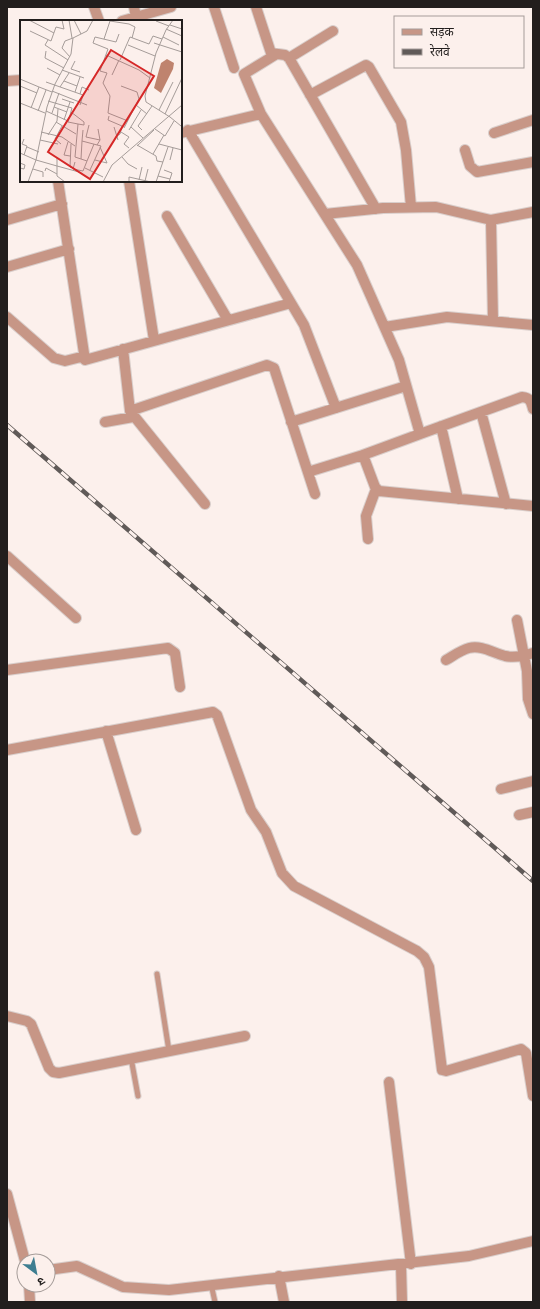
<svg xmlns="http://www.w3.org/2000/svg" width="540" height="1309" font-family="Cabin,'Noto Sans Devanagari',sans-serif">
  <style>
    .lines { fill: none; stroke-linecap: round; stroke-linejoin: round }
    .lane-casing { stroke: #d9cecb; stroke-width: 7 }
    .street-casing { stroke: #d9cecb; stroke-width: 12 }
    .lane { stroke: #c79686; stroke-width: 5 }
    .street { stroke: #c79686; stroke-width: 10 }
    .rail-casing { stroke: #605a58; stroke-width: 4.5 }
    .rail { stroke: #fcf0ec; stroke-width: 3; stroke-dasharray: 9; stroke-linecap: butt }
    .inset-road { fill: none; stroke: #a59c99; stroke-width: 1 }
    .view { fill: #d62828; fill-opacity: 0.15; stroke: #d62828; stroke-width: 2 }
    .inset-edge { fill: none; stroke: #221e1d; stroke-width: 2 }
  </style>
  <rect width="100%" height="100%" fill="#fcf0ec"/>
  <g class="lines">
    <defs>
      <path id="lane" d="M157 974 169 1051
        M131 1058 138 1096
        M211 1284 215 1302"/>
      <path id="street" d="M94 7 99 21
        M134 7 136 17
        M214 7 234 68
        M256 7 271 53 285 55 289 58 376 209
        M122 21 171 7
        M289 58 333 31
        M7 81 21 80
        M310 95 366 65 369 67 401 122 406 150 411 207
        M261 114 244 74 275 55
        M188 130 291 303
        M181 133 261 114 357 265 399 360 420 434 522 397C531 398 531 402 533 409
        M494 133 533 120
        M465 150 470 166 477 172 533 162
        M58 181 85 360 291 303 304 325 336 408
        M129 181 154 340
        M325 214 383 208 436 207 491 220 533 212
        M167 216 228 320
        M7 220 62 204
        M491 220 493 321
        M7 267 69 249
        M7 317 54 358 65 361 85 356
        M385 327 447 317 533 325
        M123 349 130 411 205 504
        M130 411 267 365 274 368 315 494
        M481 412 506 504
        M105 422 133 417
        M291 422 406 386
        M441 426 458 499
        M420 434 363 455 375 487 379 491 533 506
        M308 472 363 455
        M368 539 366 516 376 489
        M7 556 76 618
        M517 620 527 671 528 699 533 714
        M446 660C453 656 461 650 469 648 482 645 493 653 505 656 515 658 524 656 533 653
        M7 670 168 648 175 653 180 687
        M106 731 136 830
        M7 750 213 712 217 715 251 810 266 832 282 873 294 886 417 951 424 957 429 967 442 1070 446 1071 521 1049 526 1053 533 1096
        M501 789 533 781
        M519 815 533 812
        M7 1016 27 1021 31 1024 49 1068 53 1072 59 1073 245 1036
        M389 1082 411 1264
        M7 1194 25 1261
        M401 1265 402 1302
        M48 1270 77 1266 123 1287 169 1290 469 1256 533 1241
        M279 1276 284 1302
        M29 1285 30 1302"/>
    </defs>
    <use href="#lane" class="lane-casing"/>
    <use href="#street" class="street-casing"/>
    <use href="#lane" class="lane"/>
    <use href="#street" class="street"/>
    <defs>
      <path id="rail" d="M7 425 533 881"/>
    </defs>
    <use href="#rail" class="rail-casing"/>
    <use href="#rail" class="rail"/>
  </g>
  <g transform="translate(20 20)">
    <rect width="162" height="162" fill="#fcf0ec"/>
    <path d="M147 39 154 43 153 49 141 73 134 68 141 43Z" fill="#bf836e"/>
    <path class="inset-road" d="M9 0 34 13M49 0 52 18M54 0 61 14M136 1 149 6M150 5 162 9M146 9 162 16M10 11 31 21 36 7 44 9 42 0M99 14 96 22 75 17 73 23 88 29 80 51 87 53 83 63 90 76 88 93 108 101M143 17 159 25M84 19 90 1 109 4 115 7 112 18M28 20 25 25 48 40M134 23 162 32M108 25 135 36M26 31 25 38 44 48M86 35 119 50 130 58M50 37 42 28 45 21 53 18M100 40 110 17 129 24 133 16 142 19M55 41 51 49 60 52M27 48 40 55M42 50 64 58M92 55 99 40M0 59 19 67M44 61 57 66M26 62 63 75 60 85M0 66 17 73M101 66 117 72 119 79 104 108M40 67 49 53M32 71 67 85M55 72 60 57M60 74 62 67 69 70M42 79 54 83M28 81 52 88 48 102 58 104 55 137 67 141 63 151 53 149 55 142M0 83 25 93M116 85 127 94M34 87 47 92M11 88 19 67 32 72M139 90 153 62M18 91 26 70M26 91 48 101M51 92 64 102V105L58 104M32 93 39 73M145 94 162 58M89 96 88 100 102 106 100 114 97 116M150 97 126 82 125 76 136 33 146 10 153 0M150 97 161 106M44 100 50 82M36 102 56 114M69 105 66 117 80 120M94 107 98 120M111 107 123 118M135 109 145 116 154 101M63 110 62 121 81 126 70 150M109 110 121 90M122 110 118 106 132 86M21 112 42 117 55 126M101 112 109 117 104 124 109 128M28 115 37 101 38 89M20 120 38 124M48 122 44 135 50 136M41 124 35 119 42 106M51 124 50 147 53 148M139 124 162 130M77 125 80 120 78 109M117 125 136 136 137 141 143 142M117 126 134 110M7 127 19 132M0 133 16 140 27 87 35 64 51 34 53 18 67 11 73 0M133 134 144 115M4 135 7 126 2 124 4 119M37 137V146L59 152M102 137 108 144 117 149M61 139 62 121M75 140 87 143 80 127M150 140 153 128M67 141 74 124M0 143 5 145 4 149 0 148M65 148 83 157M13 149 23 152V157M144 150 152 153 149 162M25 151 26 148 37 154M138 156 150 159M119 160 122 147M109 161V157L131 162M125 161 128 149M8 162 16 140 37 146V156L45 162M83 162 92 145 162 85M136 162 148 127"/>
    <path class="view" d="M91 30 134 56 70 159 28 132Z"/>
    <rect width="162" height="162" class="inset-edge"/>
  </g>
  <rect width="540" height="1309" fill="none" stroke="#221e1d" stroke-width="16"/>
  <rect x="394" y="16" width="130" height="52" fill="#fcf0ec" stroke="#a59c99"/>
  <rect x="402" y="29" width="20" height="6" fill="#c79686" stroke="#a59c99"/>
  <text x="430" y="36" font-size="12" fill="#221e1d">सड़क</text>
  <rect x="402" y="49" width="20" height="6" fill="#605a58" stroke="#a59c99"/>
  <text x="430" y="56" font-size="12" fill="#221e1d">रेलवे</text>
  <g transform="translate(36 1273) rotate(148)"><circle r="19" fill="#fcf0ec" stroke="#a59c99"/>
  <path d="M0-3L7 15L0 10L-7 15Z" fill="#3e7e91"/>
  <text y="-6" font-size="11" font-weight="bold" text-anchor="middle" fill="#221e1d">उ</text>
  </g>
</svg>
